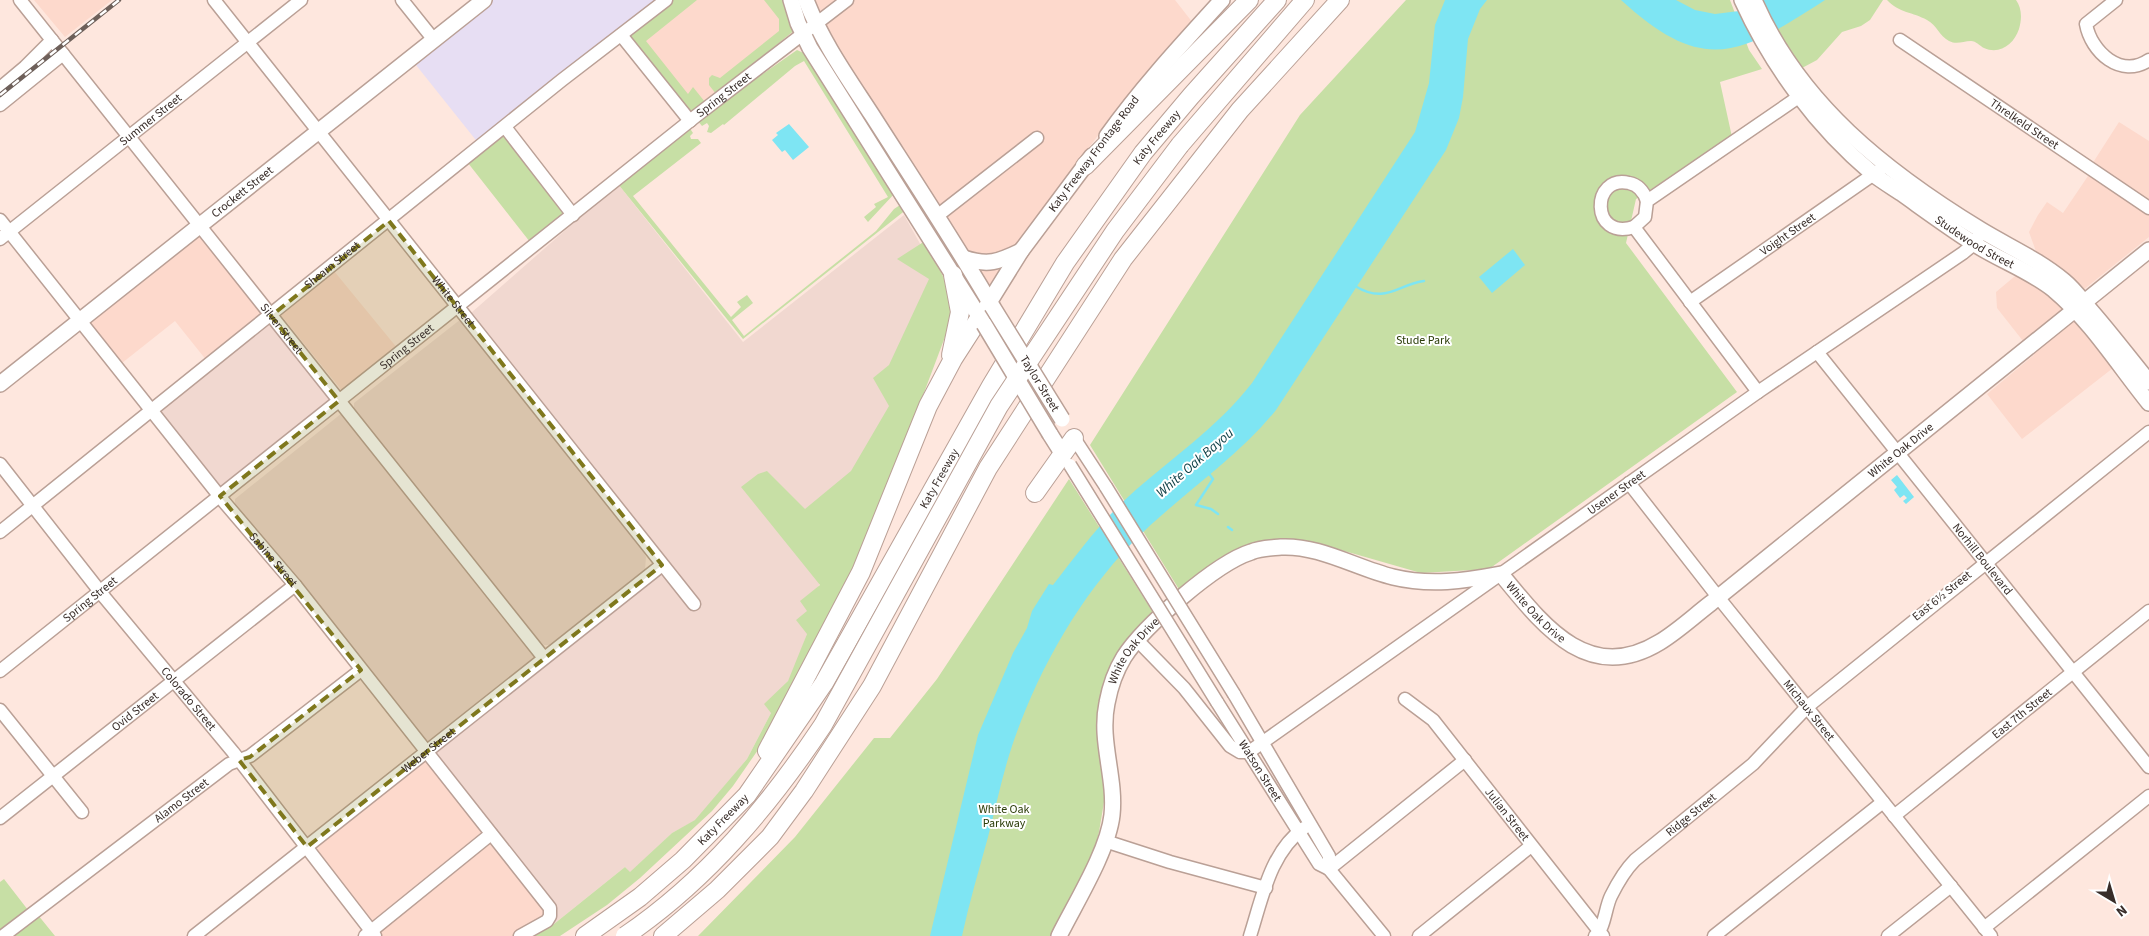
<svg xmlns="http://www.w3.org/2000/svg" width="2149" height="936" font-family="'Source Sans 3',sans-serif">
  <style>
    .built { fill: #fdd9cc }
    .industrial { fill: #f1d8d0 }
    .education { fill: #e7def3 }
    .green { fill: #c7dfa5 }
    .water { fill: #7ee5f3 }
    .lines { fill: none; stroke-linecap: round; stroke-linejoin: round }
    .stream { stroke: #7ee5f3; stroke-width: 2.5 }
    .minor-casing { stroke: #baa096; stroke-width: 15 }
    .major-casing { stroke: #baa096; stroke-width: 18 }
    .highway-casing { stroke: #baa096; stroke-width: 20 }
    .minor { stroke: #fff; stroke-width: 12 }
    .major { stroke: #fff; stroke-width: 15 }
    .highway { stroke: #fff; stroke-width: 18 }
    .rail-casing { stroke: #6e605a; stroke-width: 4.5 }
    .rail { stroke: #fff; stroke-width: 2.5; stroke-dasharray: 8; stroke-linecap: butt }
    .minor-bridge-casing { stroke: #baa096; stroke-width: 15; stroke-linecap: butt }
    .major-bridge-casing { stroke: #baa096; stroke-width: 18; stroke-linecap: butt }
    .highway-bridge-casing { stroke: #baa096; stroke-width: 20; stroke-linecap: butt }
    .minor-bridge { stroke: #fff; stroke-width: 12 }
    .major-bridge { stroke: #fff; stroke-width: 15 }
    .highway-bridge { stroke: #fff; stroke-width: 18 }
    .marked { fill: #7f781d; fill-opacity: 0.2; stroke: #7f781d; stroke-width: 4; stroke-dasharray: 10 6; stroke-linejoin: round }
    .labels { text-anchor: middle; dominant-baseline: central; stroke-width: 4; stroke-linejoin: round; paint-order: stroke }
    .street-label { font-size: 12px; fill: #382d29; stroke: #fff }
    .park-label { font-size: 12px; fill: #2c3d09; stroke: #fff }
    .water-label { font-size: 14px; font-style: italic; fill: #114147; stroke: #fff }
  </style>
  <rect width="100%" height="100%" fill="#fee7de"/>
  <path class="built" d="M34 0H112L65 37Z
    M672 0H786L796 29 690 115 627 36Z
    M803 0H1175L1193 23 1126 98 1037 217 984 302Z
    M2119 122 2149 141V237L2062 307 2113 368 2022 439 1987 394 2034 355 1997 308 1996 292 2038 257 2029 232 2038 215 2047 202 2063 213 2088 176 2094 161Z
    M200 234 265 314 207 361 175 321 122 363 90 323Z
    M334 271 398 349 343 392 280 314Z
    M425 759 545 911 554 924 533 936H375L311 847Z"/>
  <path class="industrial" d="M618 184 743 342 904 215 951 299 807 611V634L795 667 788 681 778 692 771 713 747 759 696 820 672 833 630 873 625 867 554 924 557 913 554 904 434 753 670 565 471 313Z
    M461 319 643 551 646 557 645 570 639 577 551 645H544L538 640 354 409V403Z
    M270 321 333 401 223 489 159 410Z
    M342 413 533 655 534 659 426 746 235 506V499Z"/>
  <path class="education" d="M487 0H663L479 144 412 60Z"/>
  <path class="green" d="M672 0H697L646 41 688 94 693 87 705 102 690 115 627 36Z
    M764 0H786L796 29 716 94 709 85V78L712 75 720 78 779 31V19Z
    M1406 0H1730L1749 50 1762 69 1720 82 1732 137 1636 199 1626 243 1737 392 1489 569 1421 573 1313 542 1277 540 1180 591 1090 445 1300 115Z
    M1758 0H1883L1870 20 1861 26 1842 32 1817 60 1802 68Z
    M1887 0H2016C2022 8 2022 19 2019 29 2014 44 2000 55 1984 48 1980 46 1976 41 1971 41 1963 41 1957 45 1949 41 1939 36 1937 25 1927 20 1913 12 1899 13 1887 0Z
    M797 50 810 56 895 193 868 222 864 217 876 207 874 204 888 197 804 61 795 66 724 125 723 124 711 133 707 132 709 126 707 123 702 126 697 120Z
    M689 127 693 133 690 136 691 139H698L701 143 633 196 731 317 741 307 737 302 747 295 753 303 732 320 744 336 876 231 894 209 903 203 907 209 743 339 618 184Z
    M502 135 567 213 530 242 468 163Z
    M925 241 951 292 954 313 861 560 769 734 733 786 712 811 640 878 607 905 560 936H533L554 924 625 867 630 872 672 833 695 820 747 759 771 713 764 704 788 681 807 634 796 620 807 611 800 601 820 585 741 487 758 474 767 471 805 509 851 471 889 406 873 378 889 365 929 279 897 259Z
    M1069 479 1154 614 1137 632 1098 731 1105 796 1099 832 1094 851 1052 936H698L795 837 874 738H890L937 679Z
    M4 879 28 910 0 932V882Z
    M38 915 55 936H11Z"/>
  <path class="water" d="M1445 0H1487L1480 9 1468 39 1463 97 1459 118 1446 150 1276 410C1235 461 1178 496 1132 543 1078 599 1037 672 1012 746 1002 776 996 807 988 837 979 870 969 903 962 936H930L978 735 1013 653 1027 628 1032 611 1049 584 1053 585C1077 554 1099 524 1128 497 1169 460 1218 427 1252 383L1415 132 1429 83 1435 25Z
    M1621 0H1676L1695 10 1715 14 1739 11 1762 0H1825C1740 55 1704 76 1621 0Z
    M789 124 809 147 793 160 785 150 782 152 772 140 778 135 776 133Z
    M1513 249 1525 265 1492 293 1479 277Z
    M1897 475 1914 497 1906 504 1903 501 1907 498 1904 495 1900 498 1894 490 1897 487 1891 480Z"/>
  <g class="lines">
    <path class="stream" d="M1355 286C1386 305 1398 284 1424 281
      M1207 471 1213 479 1196 505 1211 509 1218 514
      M1228 527 1232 530"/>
    <defs>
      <g id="minor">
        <path id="s1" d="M20 0 544 658"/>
        <path id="s2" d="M214 0 694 604"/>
        <path d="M402 0 434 40"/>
        <path d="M2116 0 2086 24C2091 52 2121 79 2149 60"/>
        <path d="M621 35 690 121"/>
        <path id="s3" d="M1900 40 2149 208"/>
        <path d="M0 88 25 67 52 40"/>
        <path d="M0 105 63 54"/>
        <path d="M505 127 573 215"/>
        <path d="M937 216 1037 138"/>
        <path id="s4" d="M0 220 225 503 295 585 550 908V916L547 921 520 936"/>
        <path d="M1634 227C1590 241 1591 174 1629 183 1639 185 1644 192 1647 201"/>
        <path id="s5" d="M0 239 301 0"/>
        <path id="s6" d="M1690 302 1881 169"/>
        <path id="s7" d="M1817 352 2149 767"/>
        <path d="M1758 392 1634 227 1645 217 1647 201 1800 96"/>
        <path d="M1074 438 1106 487"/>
        <path id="s8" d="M0 464 105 598 233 752 375 936"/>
        <path id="s9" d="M1629 483 1718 597 1991 936"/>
        <path id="s10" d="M0 532 562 80 666 0"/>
        <path d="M1138 641 1184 688 1230 746 1240 752H1249"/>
        <path id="s11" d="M0 671 696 116 847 0"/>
        <path d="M1234 694 1329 856V869"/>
        <path id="s12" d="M1405 699 1433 720 1603 936"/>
        <path id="s13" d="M1217 702 1319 864 1329 869 1384 936"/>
        <path d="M0 710 82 812"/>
        <path id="s14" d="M1249 752 1758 392 1963 253 1974 244 1979 236"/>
        <path id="s15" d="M1894 816 2149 611"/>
        <path id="s16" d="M0 818 295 585"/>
        <path d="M1105 841 1170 862 1266 888"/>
        <path d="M1329 869 1465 760"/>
        <path d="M1984 928 2149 796"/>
        <path id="s17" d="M3 936 229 764 250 756 361 670"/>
        <path id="s18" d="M194 936 662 565"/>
        <path d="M365 936 491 834"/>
        <path d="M1250 936C1262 899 1270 852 1304 828"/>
        <path d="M1419 936 1531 846"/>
        <path id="s19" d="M1595 936C1605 928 1605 908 1611 896 1617 884 1625 870 1635 860L1753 764 1807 707 2149 432"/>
        <path d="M1714 936 1883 802"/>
        <path d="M1888 936 1951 886"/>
      </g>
      <g id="major">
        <path d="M791 0 798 23 810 48 984 324"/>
        <path d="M806 0C822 42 848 78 872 115 913 179 954 241 992 306"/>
        <path id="s20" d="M1742 0C1772 66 1817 127 1873 174 1882 181 1892 187 1901 193 1925 210 1948 227 1973 243 1999 260 2029 270 2054 290 2091 321 2119 366 2149 403"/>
        <path d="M1754 0C1799 104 1886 172 1981 230 2009 247 2039 260 2064 281 2075 290 2083 302 2092 312 2112 335 2130 359 2149 382"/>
        <path d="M1107 136C1142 87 1182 44 1222 0"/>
        <path d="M964 258C988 266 998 262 1021 251"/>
        <path d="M980 317 1021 251 1092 156"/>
        <path id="s21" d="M0 384 484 0"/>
        <path d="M1050 434 1062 453"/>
        <path id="s22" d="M1059 936C1076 902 1108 851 1112 815 1116 777 1099 741 1107 703 1110 687 1116 670 1124 657 1144 626 1216 563 1251 552 1260 548 1271 548 1281 547 1319 545 1356 568 1393 577 1430 586 1464 581 1501 574 1542 624 1588 686 1660 642 1678 631 1694 616 1711 603L2149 250"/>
      </g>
      <g id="highway">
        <path d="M1180 145 1305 0"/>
        <path d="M1085 166 1249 0"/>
        <path d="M951 355 960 312 953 275"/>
        <path d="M1035 493 1074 438"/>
        <path d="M767 751 861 572 928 406 953 359 980 317"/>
        <path id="s23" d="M585 936 640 897 683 860 747 795 824 683 991 386 1065 263 1143 153 1191 96 1277 0"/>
        <path d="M663 936 717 890 770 837 804 791 872 686 988 468 1123 259 1240 110 1340 0"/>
      </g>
    </defs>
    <use href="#minor" class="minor-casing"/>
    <use href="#major" class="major-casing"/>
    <use href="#highway" class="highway-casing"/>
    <use href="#minor" class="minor"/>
    <use href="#major" class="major"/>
    <use href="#highway" class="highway"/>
    <defs>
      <path id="rail" d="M0 95 119 0"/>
    </defs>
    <use href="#rail" class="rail-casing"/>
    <use href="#rail" class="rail"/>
    <defs>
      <path id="minor-bridge" d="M1070 465 1217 702
        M1106 487 1234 694"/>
      <g id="major-bridge">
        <path id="s24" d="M992 306 1062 419"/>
        <path d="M984 324 1050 434"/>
      </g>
      <path id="highway-bridge" d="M625 936C706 881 769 806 823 725L999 406 1115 231 1180 145"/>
    </defs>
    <use href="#minor-bridge" class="minor-bridge-casing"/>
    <use href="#major-bridge" class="major-bridge-casing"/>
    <use href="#highway-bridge" class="highway-bridge-casing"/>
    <use href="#minor-bridge" class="minor-bridge"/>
    <use href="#major-bridge" class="major-bridge"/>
    <use href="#highway-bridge" class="highway-bridge"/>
  </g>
  <path class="marked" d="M389 221 662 565 307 847 239 760 250 757 361 670 220 496 339 401 271 316Z"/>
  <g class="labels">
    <g class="street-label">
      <text stroke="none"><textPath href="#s11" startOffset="925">Spring Street</textPath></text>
      <text stroke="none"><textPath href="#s5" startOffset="192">Summer Street</textPath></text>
      <text stroke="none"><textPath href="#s3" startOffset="150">Threlkeld Street</textPath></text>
      <text stroke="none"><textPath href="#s23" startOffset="991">Katy Freeway</textPath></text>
      <text transform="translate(1094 154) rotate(-53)">Katy Freeway Frontage Road</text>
      <text stroke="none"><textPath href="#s21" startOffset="309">Crockett Street</textPath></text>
      <text stroke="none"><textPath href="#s6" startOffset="119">Voight Street</textPath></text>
      <text stroke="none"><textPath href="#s20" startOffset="342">Studewood Street</textPath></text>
      <text stroke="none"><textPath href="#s10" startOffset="426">Shearn Street</textPath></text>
      <text stroke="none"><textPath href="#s2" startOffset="385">White Street</textPath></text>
      <text stroke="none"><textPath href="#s1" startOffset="420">Silver Street</textPath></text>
      <text stroke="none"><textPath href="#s11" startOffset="520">Spring Street</textPath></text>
      <text stroke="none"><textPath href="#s24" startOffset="91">Taylor Street</textPath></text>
      <text stroke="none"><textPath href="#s22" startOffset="1219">White Oak Drive</textPath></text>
      <text stroke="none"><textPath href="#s23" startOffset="586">Katy Freeway</textPath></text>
      <text stroke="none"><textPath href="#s14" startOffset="450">Usener Street</textPath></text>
      <text stroke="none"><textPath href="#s4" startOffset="436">Sabine Street</textPath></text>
      <text stroke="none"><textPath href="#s7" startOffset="265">Norhill Boulevard</textPath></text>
      <text transform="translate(1942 596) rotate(-39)">East 6½ Street</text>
      <text stroke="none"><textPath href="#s11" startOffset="115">Spring Street</textPath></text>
      <text stroke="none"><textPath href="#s22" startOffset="769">White Oak Drive</textPath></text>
      <text stroke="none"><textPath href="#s22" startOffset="305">White Oak Drive</textPath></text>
      <text stroke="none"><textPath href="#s8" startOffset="301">Colorado Street</textPath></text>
      <text stroke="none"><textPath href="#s9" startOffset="290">Michaux Street</textPath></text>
      <text stroke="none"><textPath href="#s16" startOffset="172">Ovid Street</textPath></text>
      <text stroke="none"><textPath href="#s15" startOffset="164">East 7th Street</textPath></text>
      <text stroke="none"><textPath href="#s18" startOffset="299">Weber Street</textPath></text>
      <text stroke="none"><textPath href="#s13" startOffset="81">Watson Street</textPath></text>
      <text stroke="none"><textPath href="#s17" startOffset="224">Alamo Street</textPath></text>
      <text stroke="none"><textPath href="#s12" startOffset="155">Julian Street</textPath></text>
      <text stroke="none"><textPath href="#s19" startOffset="159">Ridge Street</textPath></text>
      <text stroke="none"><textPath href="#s23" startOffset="181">Katy Freeway</textPath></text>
    </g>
    <g class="park-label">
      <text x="1423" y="340">Stude Park</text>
      <text x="1004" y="809">White Oak<tspan x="1004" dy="14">Parkway</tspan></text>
    </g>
    <g class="water-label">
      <text transform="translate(1195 463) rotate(-41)">White Oak Bayou</text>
    </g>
  </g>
  <g transform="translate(2114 901) rotate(142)" stroke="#ffffff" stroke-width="4" paint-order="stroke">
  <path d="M0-4L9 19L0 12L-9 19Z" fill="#382d29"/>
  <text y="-8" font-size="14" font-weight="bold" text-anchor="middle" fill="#382d29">N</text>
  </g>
</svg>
